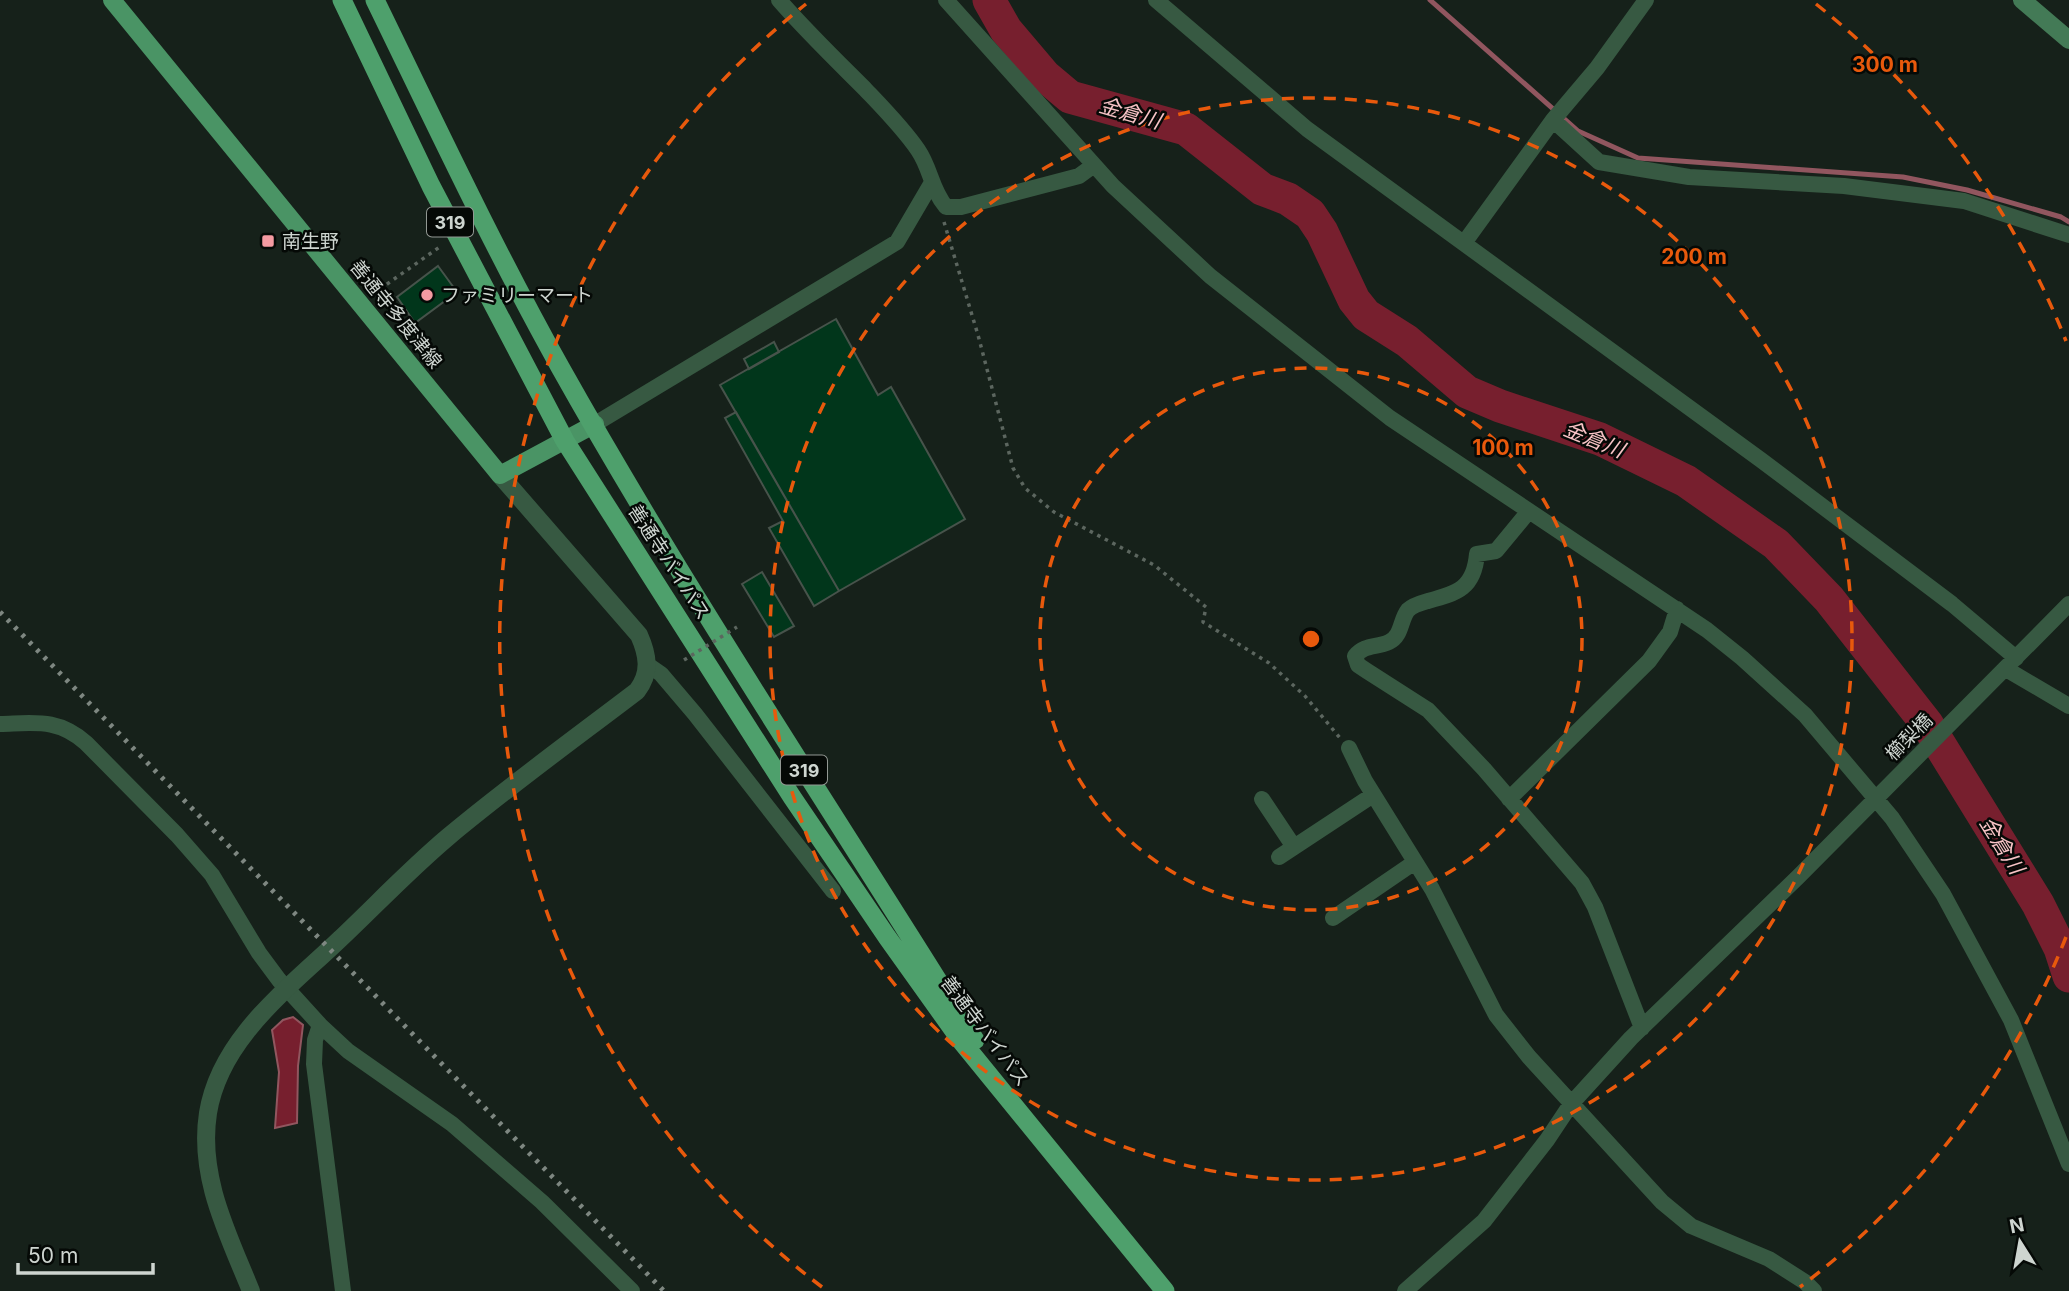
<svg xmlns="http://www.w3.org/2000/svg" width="2069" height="1291" font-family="Inter,'Noto Sans JP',sans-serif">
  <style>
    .water { fill: #771f2e; stroke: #91565f; stroke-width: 2 }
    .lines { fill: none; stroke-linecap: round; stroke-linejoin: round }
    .stream { stroke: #91565f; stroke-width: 5 }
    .river { stroke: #771f2e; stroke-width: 33 }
    .building { fill: #01361b; stroke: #47534b; stroke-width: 2 }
    .path { stroke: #5c665f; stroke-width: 3.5; stroke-dasharray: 3.5 5; stroke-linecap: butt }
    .minor { stroke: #375942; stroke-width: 16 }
    .tertiary { stroke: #375942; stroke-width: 18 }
    .secondary { stroke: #437a56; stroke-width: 18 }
    .primary { stroke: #4a9465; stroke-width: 18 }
    .trunk { stroke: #4ea06c; stroke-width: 19 }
    .rail { stroke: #7e8781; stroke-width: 5; stroke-dasharray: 3.5 7; stroke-linecap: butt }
    .path-bridge { stroke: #5c665f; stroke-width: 3.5; stroke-dasharray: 3.5 5; stroke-linecap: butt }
    .ring { fill: none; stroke: #e8590c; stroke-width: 3.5; stroke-dasharray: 12 9 }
    .poi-dot { fill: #f49aa1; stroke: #050906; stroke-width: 2.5 }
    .labels { text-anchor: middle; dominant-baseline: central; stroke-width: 5; stroke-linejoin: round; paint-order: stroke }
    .shield { fill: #050906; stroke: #929893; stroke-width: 2 }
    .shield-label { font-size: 18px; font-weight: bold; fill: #ced5d0 }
    .poi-label { font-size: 19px; fill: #ced5d0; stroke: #050906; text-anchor: start }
    .street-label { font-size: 19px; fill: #ced5d0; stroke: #050906 }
    .water-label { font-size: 21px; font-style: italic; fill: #f8c3c6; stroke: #050906 }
    .centre { fill: #e8590c; stroke: #050906; stroke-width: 3.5 }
    .ring-label { font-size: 21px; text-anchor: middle; font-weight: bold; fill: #e8590c; stroke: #050906; stroke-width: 5; stroke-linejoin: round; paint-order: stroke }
  </style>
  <rect width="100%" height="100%" fill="#16211a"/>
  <path class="water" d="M293 1017 303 1025 298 1066 297 1123 275 1128 279 1072 272 1030 283 1020Z"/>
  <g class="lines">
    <path class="stream" d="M1430 0 1578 131 1638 158 1903 177 1967 190 2061 217 2069 222"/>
    <path class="river" d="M989 0 1006 30 1045 76 1070 97 1186 129 1262 189 1288 199 1310 214 1322 232 1354 300 1366 315 1407 341 1467 392 1500 406 1600 439 1686 481 1776 544 1829 599 1927 724 2038 904 2060 948 2069 976"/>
  </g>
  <path class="building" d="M438 266 457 292 415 323 397 297Z
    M836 319 878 395 891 387 965 519 839 591 720 385Z
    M774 342 779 352 749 369 744 359Z
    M736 412 839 591 814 606 769 528 783 521 725 418Z
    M762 572 794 626 774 637 742 584Z"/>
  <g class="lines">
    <path class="path" d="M944 222 978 335 1013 468 1025 488 1054 512 1154 565 1206 607 1203 622 1269 663 1305 696 1340 738
      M373 294 441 246"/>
    <path class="minor" d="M779 0C806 31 836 60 865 89 883 108 903 128 918 150 931 169 931 189 946 207H961L1079 176 1094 165
      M946 0 1113 186 1210 276 1390 418 1707 630 1742 658 1805 715 1892 818 1943 894 2011 1020 2069 1164
      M1156 0 1307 129 1761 460 1952 604 2016 658
      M1553 120 1599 162 1689 177 1844 186 1964 201 2069 235
      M1464 243 1553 120 1597 68 1646 0
      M595 424 897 242 931 184
      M1529 511 1496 551 1477 554C1474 588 1458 593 1428 601 1421 603 1413 605 1408 610 1400 620 1402 636 1389 642 1376 648 1365 644 1355 656L1358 665 1367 671 1428 710 1484 769 1582 883 1595 907 1642 1028
      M648 665 661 674 695 714 833 891
      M2006 669 2069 706
      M0 724C35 723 58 718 86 743L177 835 212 875 259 953 279 980 320 1025 348 1051 452 1124 542 1202 632 1291
      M1349 748 1365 781 1432 889 1496 1015 1529 1057 1662 1202 1691 1226 1769 1259 1805 1282 1814 1291
      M1262 799 1294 847
      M1509 799 1649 661 1670 632 1677 609
      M1279 857 1373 795
      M1333 918 1415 862
      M320 1025 315 1040 314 1064 343 1291
      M1405 1291 1484 1221 1547 1140 1571 1104 1631 1038 1798 877 2069 604"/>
    <path class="tertiary" d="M251 1291C228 1234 198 1177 208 1113 220 1038 289 988 340 939 376 905 410 869 448 837 509 786 574 739 637 691 651 673 648 655 639 635L500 475"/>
    <path class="secondary" d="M2022 0 2069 40"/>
    <path class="primary" d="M112 0 500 475 595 424"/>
    <path class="trunk" d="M342 0 431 186 565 441 792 797 887 937 962 1042 1165 1291
      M375 0C435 123 493 247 560 367 689 597 836 816 975 1040"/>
    <path class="rail" d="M0 612 664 1291"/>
    <path class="path-bridge" d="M684 660 737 627"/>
  </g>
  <g class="ring">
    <circle cx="1311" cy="639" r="271"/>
    <circle cx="1311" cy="639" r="541"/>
    <path d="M2066 937A812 812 0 0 1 1800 1287M822 1287A812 812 0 0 1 806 4M1816 4A812 812 0 0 1 2066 341"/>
  </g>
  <g class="poi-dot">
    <rect x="261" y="234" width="14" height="14" rx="3.5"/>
    <circle cx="427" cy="295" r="7"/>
  </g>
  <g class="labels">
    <g class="shield">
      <rect x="427" y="207.5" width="46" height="29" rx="5"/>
      <rect x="781" y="755.5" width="46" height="29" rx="5"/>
    </g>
    <g class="shield-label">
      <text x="450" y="222">319</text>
      <text x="804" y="770">319</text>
    </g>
    <g class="poi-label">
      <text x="282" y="241">南生野</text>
      <text x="441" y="295">ファミリーマート</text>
    </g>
    <g class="street-label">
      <text transform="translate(396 314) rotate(51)">善通寺多度津線</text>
      <text transform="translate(669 562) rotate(57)">善通寺バイパス</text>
      <text transform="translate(1909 737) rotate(-45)">櫛梨橋</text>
      <text transform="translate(985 1031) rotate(53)">善通寺バイパス</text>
    </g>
    <g class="water-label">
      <text transform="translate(1130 113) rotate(16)">金倉川</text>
      <text transform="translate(1594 439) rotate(22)">金倉川</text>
      <text transform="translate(2002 845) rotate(58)">金倉川</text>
    </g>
  </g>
  <circle cx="1311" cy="639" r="10" class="centre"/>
  <g class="ring-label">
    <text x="1885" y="72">300 m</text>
    <text x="1694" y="264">200 m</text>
    <text x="1503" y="455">100 m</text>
  </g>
  <g transform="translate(2020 1242) rotate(349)" stroke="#050906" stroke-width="5" paint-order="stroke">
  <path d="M0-5L12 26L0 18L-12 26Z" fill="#ced5d0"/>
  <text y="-10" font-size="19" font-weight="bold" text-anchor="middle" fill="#ced5d0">N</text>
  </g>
  <path d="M18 1263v10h135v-10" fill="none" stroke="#ced5d0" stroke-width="3.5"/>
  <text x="28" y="1263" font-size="21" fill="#ced5d0" stroke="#050906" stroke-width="5" paint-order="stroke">50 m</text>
</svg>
